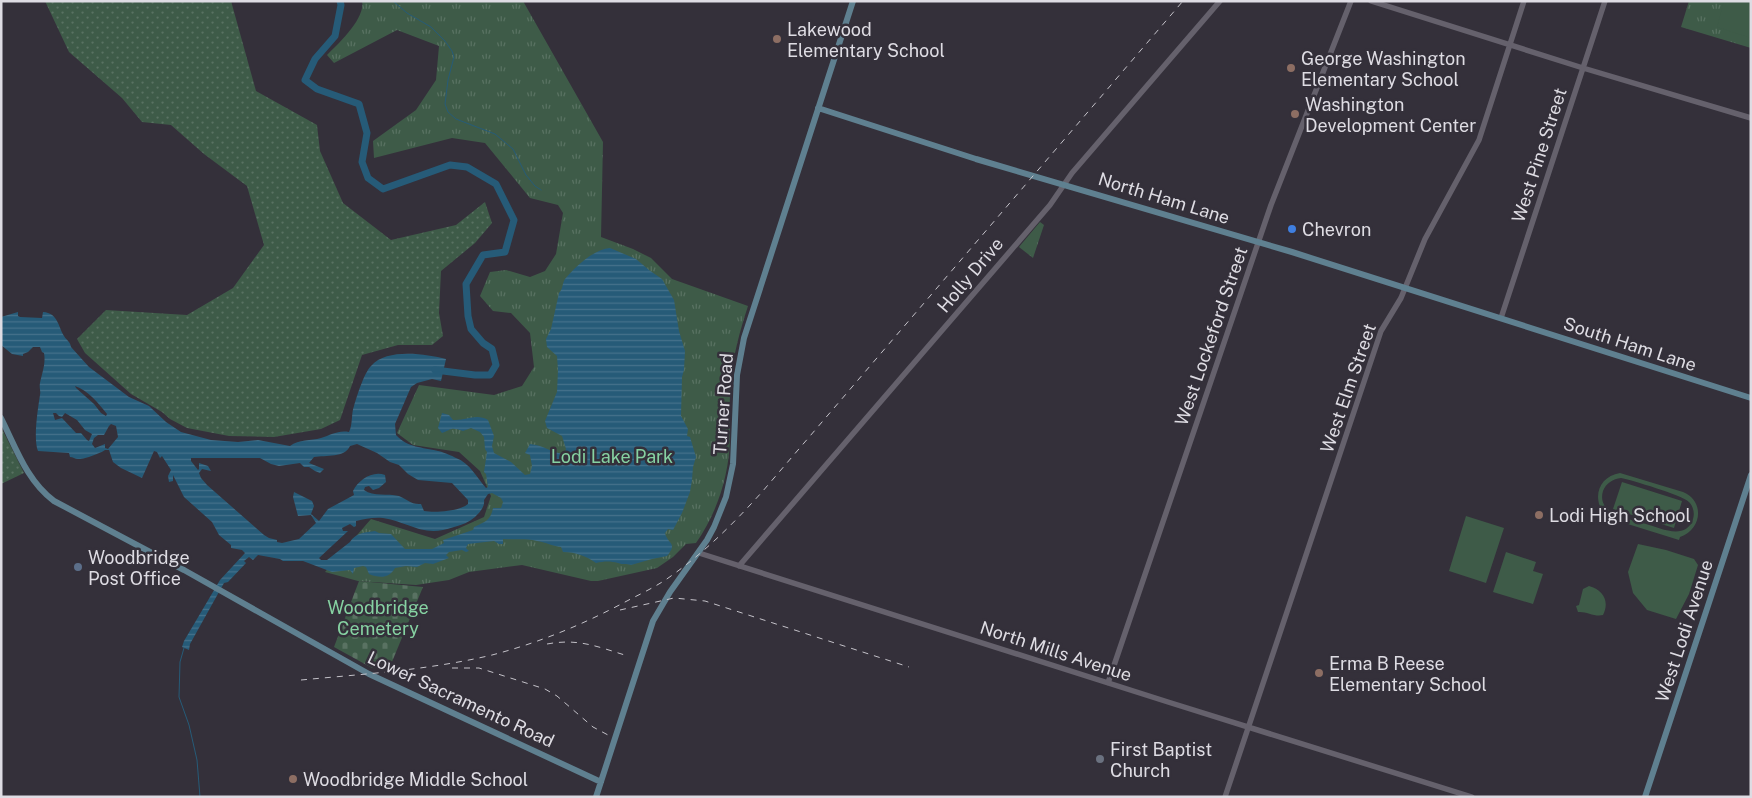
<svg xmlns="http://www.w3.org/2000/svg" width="1752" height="798" font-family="'Public Sans',sans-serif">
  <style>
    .grass { fill: url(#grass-dots) }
    .cemetery { fill: url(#cemetery-stones) }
    .park { fill: url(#park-tufts) }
    .garden { fill: #3e5b48; fill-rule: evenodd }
    .water { fill: url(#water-rules); fill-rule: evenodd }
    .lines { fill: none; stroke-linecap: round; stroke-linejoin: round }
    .stream { stroke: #265b78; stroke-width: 1 }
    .river { stroke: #265b78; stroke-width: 7 }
    .tertiary { stroke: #65616c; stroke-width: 5.5 }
    .secondary { stroke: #5f8090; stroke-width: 6 }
    .rail { stroke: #c4c2c9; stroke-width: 1; stroke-dasharray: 6 6; stroke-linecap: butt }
    .education-dot { fill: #8d6e63; stroke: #34303a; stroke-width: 2 }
    .shop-dot { fill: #3f7fe0; stroke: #34303a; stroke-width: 2 }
    .service-dot { fill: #5c6f8a; stroke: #34303a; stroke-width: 2 }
    .worship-dot { fill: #6b7280; stroke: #34303a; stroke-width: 2 }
    .labels { text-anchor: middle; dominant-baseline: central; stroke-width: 5; stroke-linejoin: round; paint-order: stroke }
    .poi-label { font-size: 18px; fill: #dedce3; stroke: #34303a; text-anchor: start }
    .street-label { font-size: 18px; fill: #dedce3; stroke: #34303a }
    .park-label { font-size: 18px; fill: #86d2a2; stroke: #34303a }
  </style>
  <defs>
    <pattern id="grass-dots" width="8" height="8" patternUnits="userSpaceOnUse" patternTransform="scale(1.25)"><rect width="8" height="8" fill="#3e5b48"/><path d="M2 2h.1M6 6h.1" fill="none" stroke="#597262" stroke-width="1.8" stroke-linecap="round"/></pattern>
    <pattern id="cemetery-stones" width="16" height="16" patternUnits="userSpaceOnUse" patternTransform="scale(1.25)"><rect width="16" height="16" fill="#3e5b48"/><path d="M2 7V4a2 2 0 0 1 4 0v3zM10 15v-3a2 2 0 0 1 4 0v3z" fill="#597262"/></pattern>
    <pattern id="park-tufts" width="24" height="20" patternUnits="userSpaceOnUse" patternTransform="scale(1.25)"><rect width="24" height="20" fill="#3e5b48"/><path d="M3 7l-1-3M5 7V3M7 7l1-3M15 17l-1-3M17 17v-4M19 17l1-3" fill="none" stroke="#597262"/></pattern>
    <pattern id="water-rules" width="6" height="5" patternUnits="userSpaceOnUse" patternTransform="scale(1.25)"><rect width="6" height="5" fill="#265b78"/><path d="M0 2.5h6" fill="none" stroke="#45728b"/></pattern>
  </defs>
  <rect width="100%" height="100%" fill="#34303a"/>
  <path class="grass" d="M45 1H231L256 91 317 125 320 151 343 203 391 240 456 225 485 202 492 223 475 243 441 271 439 313 443 336 432 345H398L362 355 340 420 321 429 274 437 229 436 187 428 170 419 162 412 131 394 85 353 77 339 106 310 187 315 233 288 264 245 247 186 204 154 171 125 142 122 122 98 69 52Z
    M1 427 24 473 1 484Z"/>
  <path class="cemetery" d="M359 581 423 587 389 669 372 668 334 647Z"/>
  <path class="park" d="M362 1H523L603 142 601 237 633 249 651 258 672 279 748 306C740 331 733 355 731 381 729 400 730 419 730 439 729 476 717 513 696 543L686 544 673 557 657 568 598 581H591L522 565 469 572 449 580 416 585 358 581 325 572 371 519 435 539 484 517 491 496 480 471 459 452 413 445 397 433 419 385 494 395 522 386 534 367 530 333 511 313 493 311 480 296 490 272 506 270 530 277 545 271 556 254 563 213 558 205 530 198 485 143 452 138 374 158 373 141 416 110 436 80 439 46 397 30 334 63 327 55C338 44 366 18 362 1Z
    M1689 1H1751V48L1681 27Z
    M1040 222 1044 225 1033 258 1019 247Z"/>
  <path class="garden" d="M1724 1H1751V38L1717 27Z
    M1620 473 1683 492C1705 501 1702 530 1680 537L1679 540 1602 516 1603 512C1592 496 1600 476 1620 473ZM1621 478C1631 480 1682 495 1689 502 1693 506 1695 513 1693 519 1686 541 1660 528 1646 524 1631 519 1596 515 1603 491 1606 483 1613 479 1621 478Z
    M1622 482 1682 501 1674 528 1613 509Z
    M1466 516 1504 528 1486 583 1449 571Z
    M1638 544 1666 550 1694 559 1698 565 1689 594 1676 619 1647 610 1633 593 1628 572Z
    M1506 552 1536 562 1533 571 1543 574 1533 604 1493 592Z
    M1589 586C1603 590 1610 601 1603 615 1594 617 1586 611 1578 612L1576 606 1579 605 1583 589Z"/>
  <path class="water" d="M610 248 636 259 649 270 662 279 674 300 679 331 685 351 684 370 682 377 681 416 688 429 687 436 690 437 696 457 693 467 692 480 690 492 682 513 673 530 668 529 665 533C668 545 678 542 667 556L652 559 631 565C626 563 623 565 618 563 610 561 605 561 596 563 586 556 576 552 563 552L561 547C552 546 545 542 537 541 525 538 515 540 503 539V544H499L494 541 468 544 466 548 469 551 466 552 462 550 449 552 446 555 449 558 433 564 425 563 417 567 406 566 395 568C389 579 379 578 369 574L366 567 363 566 354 568 353 574 350 570 332 572 303 561H283L280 559 258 555 253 560 249 557 244 561 246 563 228 582 224 583 190 644 189 650 182 647 184 641 220 580 245 553 242 550 231 548V545L219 535 212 522 184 497 173 475V481L169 482 168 476 171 470 162 456 160 458 157 452 154 451 142 478 121 468 113 462 109 450H105C101 453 83 460 78 459 75 459 73 457 70 457L69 453 38 451C33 439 38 408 40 395 41 391 39 388 40 383 42 373 46 364 44 353L42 352 40 347H33L28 352 23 354V356L12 354 1 345V317L18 312V316L20 317 42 318 43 312C58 313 58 326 64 336 67 341 70 341 71 347L89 367 129 397 149 406 166 422 181 432 211 440 238 442 258 440 290 446C299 439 311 441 321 438 331 435 338 430 349 432 353 424 351 414 354 406 357 396 364 373 371 366 387 348 425 354 446 359L441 381 432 379 417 383 411 387 395 424 396 435C408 448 422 447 438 451 440 451 453 456 456 458 470 463 477 478 486 488L488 487 486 474 484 472 487 452 485 449 484 437 480 432 471 428 463 431C450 426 451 430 442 433L438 428 442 413 449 415 453 420C466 421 476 413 488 420L494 436 492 446 494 453 511 462 525 475 530 474 532 466 530 455 525 453 530 444C543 445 552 453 564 454L566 449 562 436 547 428 545 421 557 392 558 370 557 356 547 347 546 339 551 329 559 293C563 289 562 284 565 279 575 267 594 249 610 248ZM75 386C88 390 99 404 107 414L106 416 101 413 94 404 76 388ZM53 413H56L59 416 62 417 65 413 77 420 85 430 92 434 89 441 87 440 81 433H76L62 418 55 420ZM111 424 116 426 118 437 108 449 105 448V444L95 448 92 444 94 438 98 435H104L109 426ZM357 444 377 453 390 462 399 465 408 474 418 480 452 483 468 500V504C460 511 436 513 424 511L421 504C411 505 407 499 399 496 387 493 374 497 364 490L365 487 369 486 373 490 379 488 386 482 385 475C373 470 358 480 353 491L354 495 328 509 319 521 311 514 314 506 312 501 294 492 293 497 298 516 311 515 316 523 299 539 282 543 277 542V540L269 538 264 535 207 485 201 478 199 473 202 469 211 471 208 466 199 463V469L198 470 191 461V458H260L271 464 279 466 300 463 304 467H309L315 471 320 473 324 469 309 463 314 457C326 455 345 458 350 446ZM492 493 501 498 503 502 501 508H493C491 520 485 522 474 527L473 530 443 540 444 543 432 549H405L391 534 379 533 375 531C366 532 355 533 350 542L327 560H321L319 558 348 531H343L342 528 350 524 354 527 356 526V521C365 519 373 517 383 518 412 523 423 538 454 527 462 525 469 522 475 517 480 512 485 507 484 500L488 494Z"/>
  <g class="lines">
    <path class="stream" d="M393 1 407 13 431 27 445 41 452 51 454 57 448 80 445 104 448 112 456 119 495 134 513 149 526 175 535 186 541 190
      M184 648 180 662 179 697 189 725 197 760 200 797"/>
    <path class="river" d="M340 1 341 5 335 36 315 59 305 80 317 89 359 104 367 133 362 162 368 178 383 189 450 165 467 167 496 184 514 220 505 252 483 255 466 284 468 316 471 329 483 343 492 349 496 365 490 375H475L435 370"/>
    <path class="tertiary" d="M1371 1 1583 68 1751 118
      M1501 318 1605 1
      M699 553 1168 702 1472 797
      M739 566 1050 205 1072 173 1220 1
      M1108 683 1271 205 1351 1
      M1225 797 1381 331 1401 298 1425 239 1479 140 1524 1"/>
    <path class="secondary" d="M818 108 976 159 1292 252 1751 398
      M1 418C16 448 27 481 54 501L184 570 369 674 601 782
      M596 797 653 621 670 592 707 540 714 527 726 497 733 464 737 375 744 338 853 1
      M1645 797 1751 475"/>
    <path class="rail" d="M620 610 674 598 705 601 909 667
      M547 644C579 638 598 647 628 656
      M452 668H479L545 689 557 696 593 727 608 735
      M301 680C364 674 429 670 492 655 538 643 582 625 625 602 640 594 656 587 671 576 705 552 734 523 762 492L1183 1"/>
  </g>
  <g class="education-dot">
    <circle cx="777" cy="39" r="5"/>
    <circle cx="1291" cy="68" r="5"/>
    <circle cx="1295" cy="114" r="5"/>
    <circle cx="1539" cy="515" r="5"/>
    <circle cx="1319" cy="673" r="5"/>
    <circle cx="293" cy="779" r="5"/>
  </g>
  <circle class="shop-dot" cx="1292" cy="229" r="5"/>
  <circle class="service-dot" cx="78" cy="567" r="5"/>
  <circle class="worship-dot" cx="1100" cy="759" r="5"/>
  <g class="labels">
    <g class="poi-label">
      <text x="787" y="29">Lakewood<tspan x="787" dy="21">Elementary School</tspan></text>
      <text x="1301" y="58">George Washington<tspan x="1301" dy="21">Elementary School</tspan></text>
      <text x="1305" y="104">Washington<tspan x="1305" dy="21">Development Center</tspan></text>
      <text x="1302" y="229">Chevron</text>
      <text x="1549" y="515">Lodi High School</text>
      <text x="88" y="557">Woodbridge<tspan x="88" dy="21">Post Office</tspan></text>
      <text x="1329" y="663">Erma B Reese<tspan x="1329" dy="21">Elementary School</tspan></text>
      <text x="1110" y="749">First Baptist<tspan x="1110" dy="21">Church</tspan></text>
      <text x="303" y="779">Woodbridge Middle School</text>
    </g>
    <g class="street-label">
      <text transform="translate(1539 155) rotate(-72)">West Pine Street</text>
      <text transform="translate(1164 198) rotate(17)">North Ham Lane</text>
      <text transform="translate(970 275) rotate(-50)">Holly Drive</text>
      <text transform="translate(1211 336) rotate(-71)">West Lockeford Street</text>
      <text transform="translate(1630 344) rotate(18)">South Ham Lane</text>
      <text transform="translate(1348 388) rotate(-71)">West Elm Street</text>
      <text transform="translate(723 404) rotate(-86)">Turner Road</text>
      <text transform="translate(1684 631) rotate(-72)">West Lodi Avenue</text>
      <text transform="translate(1056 651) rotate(18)">North Mills Avenue</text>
      <text transform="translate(461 699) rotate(25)">Lower Sacramento Road</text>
    </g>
    <g class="park-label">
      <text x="612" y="456">Lodi Lake Park</text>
      <text x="378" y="607">Woodbridge<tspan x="378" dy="21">Cemetery</tspan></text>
    </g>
  </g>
  <rect width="1752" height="798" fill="none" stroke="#dedce3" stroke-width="5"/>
</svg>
